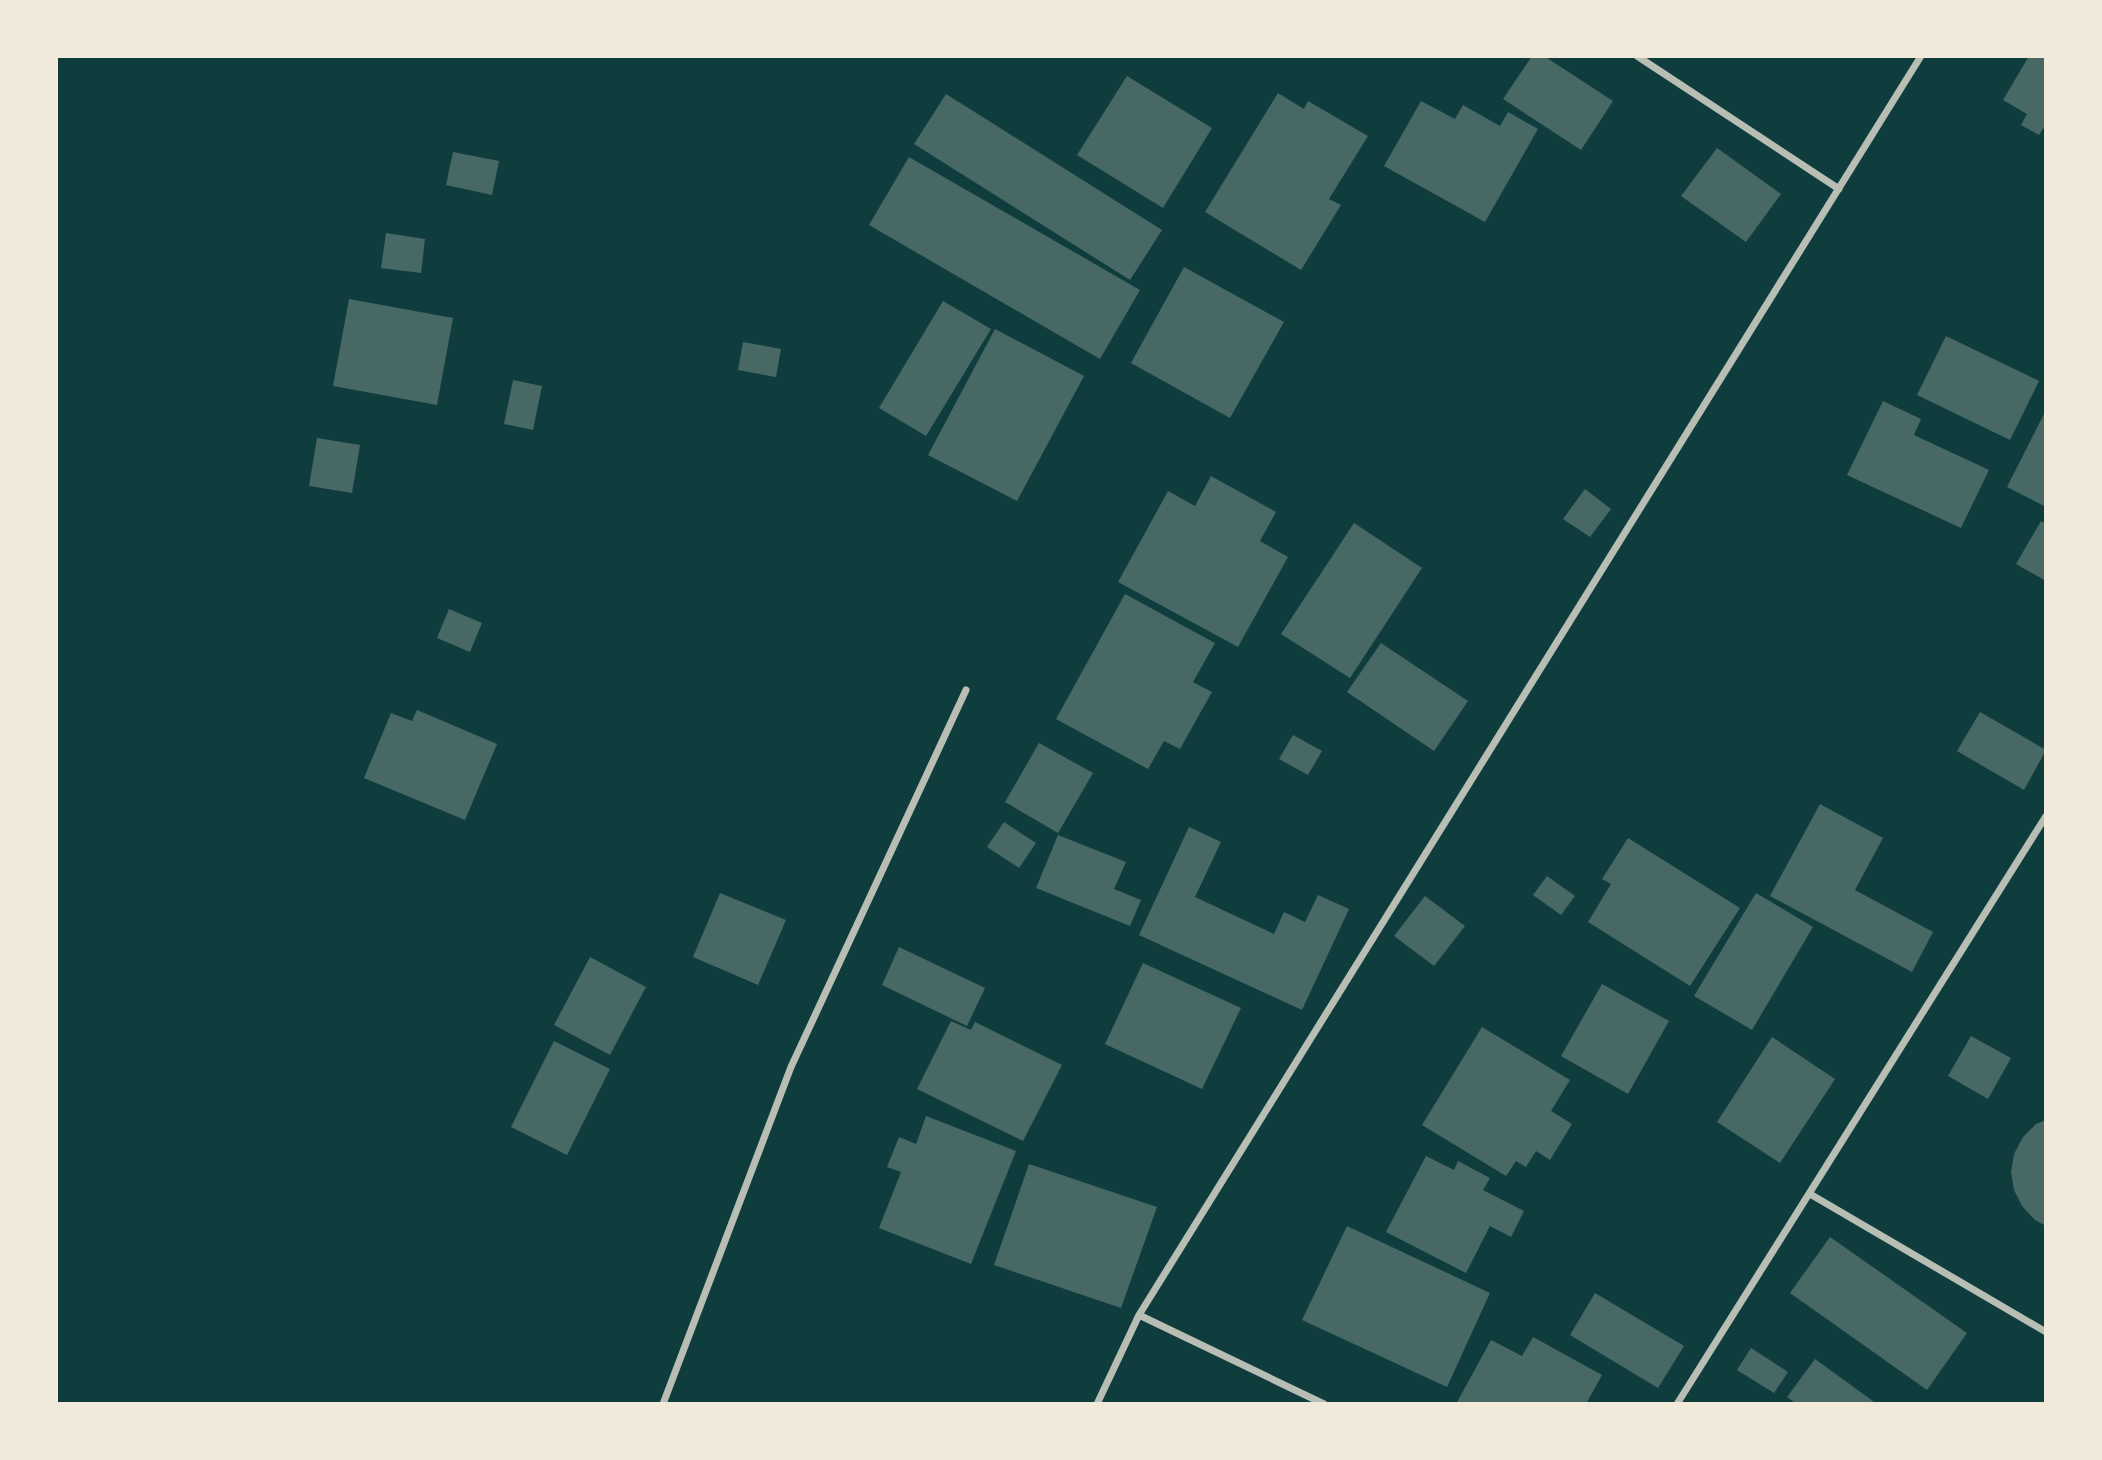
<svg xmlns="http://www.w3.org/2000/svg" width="2102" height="1460" font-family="'Nunito Sans',sans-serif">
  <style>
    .building { fill: #486865 }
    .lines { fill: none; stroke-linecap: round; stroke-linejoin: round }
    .minor { stroke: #b8beb3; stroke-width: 7 }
  </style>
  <rect width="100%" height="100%" fill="#0f3d3e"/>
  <path class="building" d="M1532 56H1544L1613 101 1581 150 1503 99Z
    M2029 56H2046V124L2039 135 2021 125 2027 114 2003 100Z
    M1127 76 1212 128 1163 208 1077 155Z
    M1278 93 1304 109 1308 101 1368 136 1329 199 1341 205 1301 270 1205 212Z
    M946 94 1162 230 1130 280 914 144Z
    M1421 101 1455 119 1463 105 1500 126 1508 112 1538 129 1485 222 1384 166Z
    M1717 148 1781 194 1746 242 1681 196Z
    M453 152 499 161 492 195 446 185Z
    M909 157 1140 290 1100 359 869 225Z
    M386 233 425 239 421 273 381 268Z
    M1184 267 1284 322 1230 418 1131 363Z
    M349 299 453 318 437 405 333 386Z
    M943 301 991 329 926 436 879 408Z
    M995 329 1084 376 1017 501 928 455Z
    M1946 336 2039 381 2010 440 1917 395Z
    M743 342 781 349 776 377 738 370Z
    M513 380 542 386 533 430 504 424Z
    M1883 401 1921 419 1914 435 1989 470 1961 528 1847 475Z
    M2046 410V507L2007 487Z
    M317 438 360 445 352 493 309 486Z
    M1211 476 1276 512 1260 541 1288 557 1238 647 1118 582 1168 491 1195 506Z
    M1585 489 1611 509 1590 537 1563 519Z
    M2041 521 2046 524V581L2016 564Z
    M1354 523 1422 568 1350 678 1281 634Z
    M1125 594 1215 643 1193 682 1212 692 1180 749 1164 741 1148 769 1056 719Z
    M449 609 482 623 470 652 437 638Z
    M1381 643 1468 701 1434 751 1347 692Z
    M417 710 497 744 465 820 364 778 391 713 412 721Z
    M1980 712 2046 750 2024 790 1957 751Z
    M1293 735 1322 751 1308 775 1279 759Z
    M1039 743 1093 773 1058 833 1005 802Z
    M1820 804 1883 838 1855 890 1933 932 1912 972 1770 896Z
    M1004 822 1036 843 1019 868 987 847Z
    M1189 827 1221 842 1195 897 1274 934 1284 912 1305 922 1318 895 1349 909 1302 1010 1139 935Z
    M1058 835 1126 862 1114 889 1141 900 1130 926 1036 888Z
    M1628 838 1740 908 1690 986 1588 922 1611 884 1602 879Z
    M1547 876 1575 896 1561 915 1533 895Z
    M720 893 786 920 758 985 693 957Z
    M1756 893 1813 927 1752 1030 1694 996Z
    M1425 896 1465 926 1434 966 1394 936Z
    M899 947 985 988 967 1026 882 985Z
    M590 957 646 987 610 1055 554 1025Z
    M1143 963 1241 1008 1202 1089 1105 1044Z
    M1602 984 1669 1021 1628 1094 1561 1056Z
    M951 1021 971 1030 975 1022 1062 1065 1023 1141 917 1089Z
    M1482 1027 1570 1080 1551 1111 1572 1124 1550 1160 1536 1151 1526 1167 1516 1161 1506 1176 1422 1125Z
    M1971 1036 2011 1058 1988 1099 1948 1076Z
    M1772 1037 1835 1079 1780 1163 1717 1122Z
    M554 1041 610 1069 567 1155 511 1127Z
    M926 1116 1016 1151 971 1264 879 1228 901 1172 887 1167 899 1137 916 1144Z
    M2046 1120V1226L2035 1220 2022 1206 2014 1190 2011 1172 2014 1154 2023 1137 2036 1124Z
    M1426 1156 1454 1170 1458 1161 1490 1178 1483 1190 1524 1211 1511 1237 1490 1226 1466 1273 1386 1232Z
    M1029 1164 1157 1207 1121 1308 994 1265Z
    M1347 1226 1490 1293 1447 1387 1302 1320Z
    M1830 1237 1967 1333 1927 1390 1790 1293Z
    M1595 1293 1684 1346 1658 1388 1570 1335Z
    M1533 1337 1602 1375 1586 1404H1456L1491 1340 1522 1356Z
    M1751 1348 1788 1372 1774 1393 1737 1370Z
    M1815 1359 1877 1404H1797L1787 1397Z"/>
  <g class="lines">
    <path class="minor" d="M1637 56 1839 189
      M1810 1194 2046 1332
      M1139 1315 1324 1404
      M663 1404 791 1067 966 690
      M1097 1404 1139 1315 1921 56
      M1677 1404 2046 816"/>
  </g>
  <rect width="2102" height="1460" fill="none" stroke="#f1e9da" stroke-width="116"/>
</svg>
